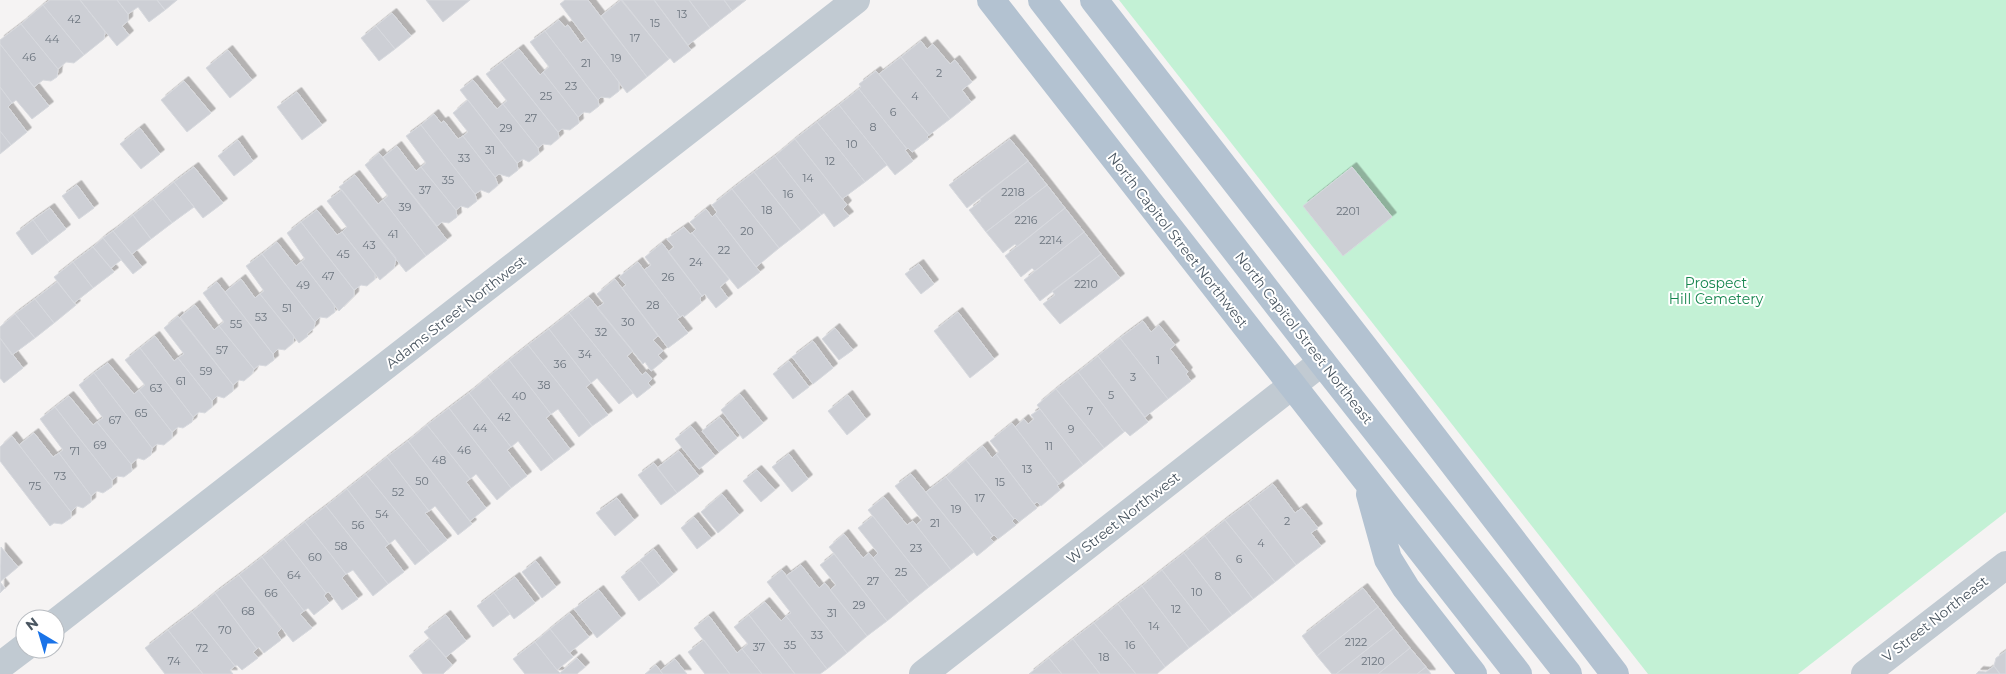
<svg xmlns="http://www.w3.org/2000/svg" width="2006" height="674" font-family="Montserrat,sans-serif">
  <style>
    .green { fill: #c3f1d5 }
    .building { fill: #cdcfd5; stroke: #d7d9de; filter: url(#shadow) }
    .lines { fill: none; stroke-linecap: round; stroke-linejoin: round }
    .street { stroke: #c1cad2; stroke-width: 28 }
    .primary { stroke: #b3c2d1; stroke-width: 28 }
    .labels { text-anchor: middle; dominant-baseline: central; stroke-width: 4; stroke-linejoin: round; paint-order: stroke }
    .number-label { font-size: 11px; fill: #6b747e }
    .street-label { font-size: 14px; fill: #4a5661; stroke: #fff }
    .park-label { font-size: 14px; fill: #17864f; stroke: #fff }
  </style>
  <defs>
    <filter id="shadow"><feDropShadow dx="4.5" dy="-4.5" stdDeviation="0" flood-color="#0004"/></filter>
  </defs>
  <rect width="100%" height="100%" fill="#f5f3f3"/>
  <path class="green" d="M1119 0H2006V512L1798 674H1648Z"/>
  <path class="building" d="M50 0H80L105 32 104 39 84 55 43 5Z
    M80 0H117L128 14V21L122 26 129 35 117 46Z
    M117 0H157L165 10 149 22 138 7 128 14Z
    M157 0H177L165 10Z
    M426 0H470L443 22Z
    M565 0H588L647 77 627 93 560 4Z
    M621 0 669 59 647 77 601 16Z
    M622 0H654L691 50 674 63 670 58 669 59Z
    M654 0H689L710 28 688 45Z
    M689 0H724L732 11 710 28Z
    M724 0H746L732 11Z
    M43 5 84 55 74 63 66 62 58 69 21 24Z
    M392 13 411 36 395 49 376 26Z
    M559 20 565 27 568 25 581 43 586 39 619 82V91L610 98 601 97 598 100 545 31Z
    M21 24 58 69 57 77 51 81 43 80 34 87 0 44V40Z
    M376 26 395 49 379 61 361 38Z
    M545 31 598 100 599 106 590 113 584 112 578 117 543 72 549 67 530 42Z
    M921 41 927 49 933 44 950 64 955 60 972 82 962 90 971 102 950 119 901 57Z
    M0 44 49 106 32 119 16 100 12 103 0 87Z
    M519 49 540 75 543 72 578 117 579 123 570 130 562 129 558 132 502 62Z
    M228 50 252 80 230 98 206 68Z
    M901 57 950 119 929 135 879 74Z
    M502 62 558 132 559 138 551 145 543 144 538 148 503 104 507 101 486 74Z
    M876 71 929 135 927 137 929 139 912 152 908 148 907 149 859 89 861 87 859 84Z
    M473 80 497 109 503 104 538 148 539 154 529 162 523 159 517 163 460 90Z
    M184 81 211 113 187 132 161 100Z
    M0 87 12 103 8 107 27 132 11 145 0 131Z
    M859 89 907 149 905 150 913 161 895 175 839 105Z
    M297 92 322 125 302 140 277 107Z
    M468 100 517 163 518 170 509 177 499 174 495 177 463 136 468 132 453 113Z
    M839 105 887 165 865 182 817 122Z
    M434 114 441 123 444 121 458 139 463 136 495 177 498 185 489 193 481 190 475 194 421 125Z
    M817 122 865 182 842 199 795 139Z
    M421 125 475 194 477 201 468 208 461 206 456 210 421 167 426 163 406 136Z
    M140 128 160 154 141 169 120 144Z
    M0 131 11 145 0 154Z
    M795 139 847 205 843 209 849 216 834 227 824 213 821 215 775 156Z
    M1010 139 1028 161 967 208 949 185Z
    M238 140 253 161 234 176 218 156Z
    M397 146 416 171 421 167 456 210 457 217 449 223 442 222 437 226 383 157Z
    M379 153 447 240 426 256 383 200 388 196 365 165Z
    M775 156 821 215 801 231 754 172Z
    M1028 161 1047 185 986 232 969 210 981 201 980 199Z
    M194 167 223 203 203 218 174 182Z
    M1352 167 1392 217 1343 256 1303 206Z
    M754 172 801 231 779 248 732 189Z
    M355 175 378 204 383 200 426 256 406 272 339 187Z
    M174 182 194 207 172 223 153 199Z
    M77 185 94 208 79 219 62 196Z
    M1047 185 1065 208 1017 247 1015 244 1003 253 986 232Z
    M732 189 779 248 756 267 715 214 717 212 712 205Z
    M342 190 396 258 394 268 380 280 342 232 347 227 327 201Z
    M153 199 172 223 151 239 133 215Z
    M50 208 66 229 49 242 33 220Z
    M1065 208 1084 232 1035 271 1032 268 1021 277 1005 256Z
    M706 209 712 217 715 214 760 272 738 289 692 233 696 229 690 222Z
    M317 210 337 235 342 232 375 274V279L367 286 361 285 354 290 301 222Z
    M133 215 151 239 132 254 113 231Z
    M33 220 49 242 32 255 16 233Z
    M301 222 354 290V296L339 311 301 262 305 259 287 233Z
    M684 227 690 234 692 233 729 279 720 287 728 298 716 308 705 294 702 296 668 252 674 247 667 239Z
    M113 231 142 267 133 274 103 238Z
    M1084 232 1101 254 1040 301 1024 280Z
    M103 238 121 260 111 268 93 247Z
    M277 242 296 266 301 262 334 305 335 312 327 318 320 317 315 322 262 254Z
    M662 243 702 296 700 298 701 303 684 317 683 315 680 317 644 270 651 265 645 257Z
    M93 247 114 272 93 288 73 262Z
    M262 254 315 322 314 328 307 334 308 336 299 343 260 294 264 291 246 266Z
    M1101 254 1120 278 1060 324 1043 304 1055 295 1052 291Z
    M73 262 93 288 74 303 54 277Z
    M638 262 680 317 677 319 688 333 668 348 622 288 626 285 619 277Z
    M919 264 934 284 921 294 905 274Z
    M241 279 255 298 260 294 294 336 293 343 285 350 278 349 273 354 225 292Z
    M615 279 658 336 653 340 663 351 658 355 663 361 651 371 645 362 643 364 597 308 604 303 597 294Z
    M57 282 76 305 54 323 35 299Z
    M217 282 273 354 274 360 266 366 259 365 254 369 219 326 224 322 203 293Z
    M589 297 633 351 627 356 642 375 646 372 652 379 648 383 651 387 637 398 569 313Z
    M35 299 54 323 35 338 15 314Z
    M195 305 214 330 219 326 254 369 252 374 244 381 239 380 233 385 180 317Z
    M958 312 994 359 970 378 934 331Z
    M569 313 633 393 619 404 597 378 591 383 549 329Z
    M15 314 35 338 12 355 0 338V327Z
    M178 316 233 385V391L224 398 217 396 212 401 178 358 184 354 164 328Z
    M1143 321 1151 332 1159 325 1175 345 1170 349 1188 372 1186 374 1191 381 1168 399 1120 338Z
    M835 328 853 350 839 360 822 339Z
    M549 329 591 383 586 387 608 415 592 426 528 345Z
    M155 336 174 361 178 358 212 401V407L205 413 199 412 193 417 140 348Z
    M0 338 23 368 4 383 0 378Z
    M1120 338 1168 399 1145 417 1098 356Z
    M813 341 833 368 813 384 792 357Z
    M528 345 592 426 579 437 558 409 551 414 509 360Z
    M140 348 193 417 192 422 183 428 178 427 172 432 139 390 145 385 125 360Z
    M1098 356 1148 422 1130 436 1125 431 1124 432 1078 372Z
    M509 360 551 414 546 418 570 449 554 461 488 377Z
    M789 361 809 387 793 399 773 374Z
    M108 363 134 394 139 390 172 432V438L164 445 157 444 152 448 94 373Z
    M1078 372 1124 432 1104 448 1056 389Z
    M94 373 152 448 151 455 144 460 138 458 131 464 97 422 103 418 79 385Z
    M488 377 554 461 541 471 518 441 511 447 469 393Z
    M1056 389 1104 448 1083 465 1037 405Z
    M469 393 511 447 507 450 527 476 511 488 449 408Z
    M740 394 763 423 743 439 721 410Z
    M848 395 866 419 847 435 828 411Z
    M69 396 93 425 97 422 131 464 132 471 124 477 117 476 112 480 55 407Z
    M55 407 112 480V487L103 493 97 491 91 496 59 453 63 450 40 419Z
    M449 408 511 488 497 500 476 474 470 479 427 425Z
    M1040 409 1083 465 1059 484 1015 427 1024 419 1028 424 1034 419 1031 415Z
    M720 417 737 438 719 452 702 431Z
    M1012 423 1059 484 1057 485 1060 490 1041 506 1037 502 1034 504 996 454 999 452 990 441Z
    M427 425 470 479 466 482 486 508 470 521 408 441Z
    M691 426 715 456 699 469 675 439Z
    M34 433 53 457 59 453 91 496V502L83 508 77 506 71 512 19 445Z
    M12 436 71 512V518L62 524 54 523 50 526 0 461V447Z
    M408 441 472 524 458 535 435 506 429 511 387 457Z
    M983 446 992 458 996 454 1037 508 1019 522 1015 518 1014 519 966 460Z
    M679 451 699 476 677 493 657 468Z
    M789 454 808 479 792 492 772 467Z
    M387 457 429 511 425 513 447 540 430 553 366 474Z
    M966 460 1014 519 1012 521 1016 525 998 539 994 535 993 536 946 477Z
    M654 463 677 493 661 505 638 475Z
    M757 470 775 490 761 502 743 481Z
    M366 474 430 553 415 565 395 539 389 544 347 489Z
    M911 474 974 552 951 570 916 525 922 520 895 486Z
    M946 477 993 536 990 538 994 542 977 556 926 492Z
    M1273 484 1295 513 1302 508 1318 528 1311 533 1321 546 1296 565 1248 503Z
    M347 489 389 544 385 547 404 572 388 584 326 506Z
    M722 494 739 515 718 533 701 512Z
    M884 497 907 525 913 521 951 570 929 587 868 510Z
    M617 498 634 520 615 536 596 513Z
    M1248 503 1296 565 1275 582 1225 520Z
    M326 506 388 584 373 596 353 570 346 574 305 522Z
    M873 516 929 587 909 603 873 558 878 553 858 528Z
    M694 517 711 538 697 549 681 528Z
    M1225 520 1275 582 1253 599 1205 536Z
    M305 522 346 574 342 578 358 599 342 610 329 592 326 593 284 539Z
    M844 534 863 558 869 553 909 603 887 621 829 547Z
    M1205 536 1253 599 1232 615 1184 553Z
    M284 539 326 593 324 596 329 603 314 615 308 608 304 611 262 557Z
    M1 547 18 567 0 582 5 588 0 593Z
    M654 549 673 574 660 585 640 560Z
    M1184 553 1232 615 1210 632 1162 570Z
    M834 554 887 621 867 636 830 590 836 585 820 565Z
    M262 557 304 611 300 614 312 628 293 642 239 575Z
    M536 561 556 587 542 598 522 572Z
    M641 561 660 585 639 601 621 577Z
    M801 565 819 588 825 583 867 636 847 653 786 576Z
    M782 570 847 653 827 669 786 616 791 613 767 582Z
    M1162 570 1210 632 1189 648 1142 586Z
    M239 575 281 629 277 633 281 640 264 653 259 647 257 649 215 593Z
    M515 577 535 603 514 619 494 593Z
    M1142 586 1189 648 1165 667 1118 604Z
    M1363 588 1378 607 1317 656 1302 636Z
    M599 590 621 618 597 638 574 609Z
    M215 593 257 649 253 652 258 658 242 670 237 665 235 666 192 612Z
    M494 593 510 614 493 627 477 606Z
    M765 602 781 621 786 616 827 669 820 674H795L749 615Z
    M1118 604 1165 667 1157 674H1136L1094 623Z
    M1378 607 1394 628 1336 674H1332L1317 656Z
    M192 612 235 666 230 670 233 674H203L168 630Z
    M570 613 589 637 569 653 550 629Z
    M446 615 466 641 446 657 424 632Z
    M749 615 795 674H762L742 649 748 644 734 627Z
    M709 616 737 653 742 649 762 674H730L694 628Z
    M1094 623 1136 674H1100L1073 639Z
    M1394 628 1410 648 1378 674H1336Z
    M550 629 573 657 557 670 535 642Z
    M168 630 203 674H165L145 648Z
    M430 639 452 665 443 674H423L409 656Z
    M1073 639 1100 674H1062L1049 658Z
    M704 640 730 674H705L688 652Z
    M535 642 557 670 561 674H525L513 659Z
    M1410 648 1426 667 1417 674H1378Z
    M2006 651V674H2000L1994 666 1996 658Z
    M577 658 585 667 577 674H561L560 673Z
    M1049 658 1062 674H1029Z
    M675 659 687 674H663L660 671Z
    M656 665 663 674H645Z
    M1994 666 2000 674H1976L1979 671 1986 672Z
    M1426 667 1431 674H1417Z"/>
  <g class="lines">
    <path class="street" d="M55 623 856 0
      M0 666 25 647
      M923 674 1322 362
      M1865 674 2006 565"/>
    <path class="primary" d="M991 0 1518 674
      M1042 0 1322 362 1568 674
      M1094 0 1364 347 1615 674
      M1370 494 1388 559 1406 588 1473 674"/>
  </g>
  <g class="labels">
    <g class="number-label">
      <text x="682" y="14">13</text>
      <text x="74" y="19">42</text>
      <text x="655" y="23">15</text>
      <text x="635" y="38">17</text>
      <text x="52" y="39">44</text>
      <text x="29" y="57">46</text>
      <text x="616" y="58">19</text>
      <text x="586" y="63">21</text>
      <text x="939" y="73">2</text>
      <text x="571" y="86">23</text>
      <text x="546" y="96">25</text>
      <text x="915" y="96">4</text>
      <text x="893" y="112">6</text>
      <text x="531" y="118">27</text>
      <text x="873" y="127">8</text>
      <text x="506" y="128">29</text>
      <text x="852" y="144">10</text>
      <text x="490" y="150">31</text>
      <text x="464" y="158">33</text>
      <text x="830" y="161">12</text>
      <text x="808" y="178">14</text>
      <text x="448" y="180">35</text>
      <text x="425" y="190">37</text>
      <text x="1013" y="192">2218</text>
      <text x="788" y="194">16</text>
      <text x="405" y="207">39</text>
      <text x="767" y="210">18</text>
      <text x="1348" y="211">2201</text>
      <text x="1026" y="220">2216</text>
      <text x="747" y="231">20</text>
      <text x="393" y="234">41</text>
      <text x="1051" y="240">2214</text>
      <text x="369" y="245">43</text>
      <text x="724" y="250">22</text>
      <text x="343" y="254">45</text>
      <text x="696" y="262">24</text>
      <text x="328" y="276">47</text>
      <text x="668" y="277">26</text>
      <text x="1086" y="284">2210</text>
      <text x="303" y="285">49</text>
      <text x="653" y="305">28</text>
      <text x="287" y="308">51</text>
      <text x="261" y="317">53</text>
      <text x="628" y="322">30</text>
      <text x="236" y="324">55</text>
      <text x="601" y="332">32</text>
      <text x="222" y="350">57</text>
      <text x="585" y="354">34</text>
      <text x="1158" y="360">1</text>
      <text x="560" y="364">36</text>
      <text x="206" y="371">59</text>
      <text x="1133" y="377">3</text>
      <text x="181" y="381">61</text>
      <text x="544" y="385">38</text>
      <text x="156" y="388">63</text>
      <text x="1111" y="395">5</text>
      <text x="519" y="396">40</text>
      <text x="1090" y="411">7</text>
      <text x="141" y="413">65</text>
      <text x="504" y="417">42</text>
      <text x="115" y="420">67</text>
      <text x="480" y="428">44</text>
      <text x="1071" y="429">9</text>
      <text x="100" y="445">69</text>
      <text x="1049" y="446">11</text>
      <text x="464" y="450">46</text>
      <text x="75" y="451">71</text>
      <text x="439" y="460">48</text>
      <text x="1027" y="469">13</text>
      <text x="60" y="476">73</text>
      <text x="422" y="481">50</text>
      <text x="1000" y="482">15</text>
      <text x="35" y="486">75</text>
      <text x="398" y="492">52</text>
      <text x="980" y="498">17</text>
      <text x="956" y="509">19</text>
      <text x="382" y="514">54</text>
      <text x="1287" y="521">2</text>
      <text x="935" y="523">21</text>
      <text x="358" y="525">56</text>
      <text x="1261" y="543">4</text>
      <text x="341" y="546">58</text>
      <text x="916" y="548">23</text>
      <text x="315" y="557">60</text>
      <text x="1239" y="559">6</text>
      <text x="901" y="572">25</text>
      <text x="294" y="575">64</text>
      <text x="1218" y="576">8</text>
      <text x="873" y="581">27</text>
      <text x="1197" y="592">10</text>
      <text x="271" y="593">66</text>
      <text x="859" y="605">29</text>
      <text x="1176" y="609">12</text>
      <text x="248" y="611">68</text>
      <text x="832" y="613">31</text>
      <text x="1154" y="626">14</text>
      <text x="225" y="630">70</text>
      <text x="817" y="635">33</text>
      <text x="1356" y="642">2122</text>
      <text x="790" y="645">35</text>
      <text x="1130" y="645">16</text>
      <text x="759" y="647">37</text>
      <text x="202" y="648">72</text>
      <text x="1104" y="657">18</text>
      <text x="174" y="661">74</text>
      <text x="1373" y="661">2120</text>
    </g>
    <g class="street-label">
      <text transform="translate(1178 240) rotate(52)">North Capitol Street Northwest</text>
      <text transform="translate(456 312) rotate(-38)">Adams Street Northwest</text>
      <text transform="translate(1304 338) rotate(52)">North Capitol Street Northeast</text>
      <text transform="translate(1123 518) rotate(-38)">W Street Northwest</text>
      <text transform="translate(1935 619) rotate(-38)">V Street Northeast</text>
    </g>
    <g class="park-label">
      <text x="1716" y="283">Prospect<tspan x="1716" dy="16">Hill Cemetery</tspan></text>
    </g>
  </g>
  <g transform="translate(40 634) rotate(322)"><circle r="24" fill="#ffffff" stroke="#b7bbc0"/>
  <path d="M0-4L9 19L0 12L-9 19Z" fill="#1a73e8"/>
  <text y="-8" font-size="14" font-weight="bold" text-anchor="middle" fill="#4a5661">N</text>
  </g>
</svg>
